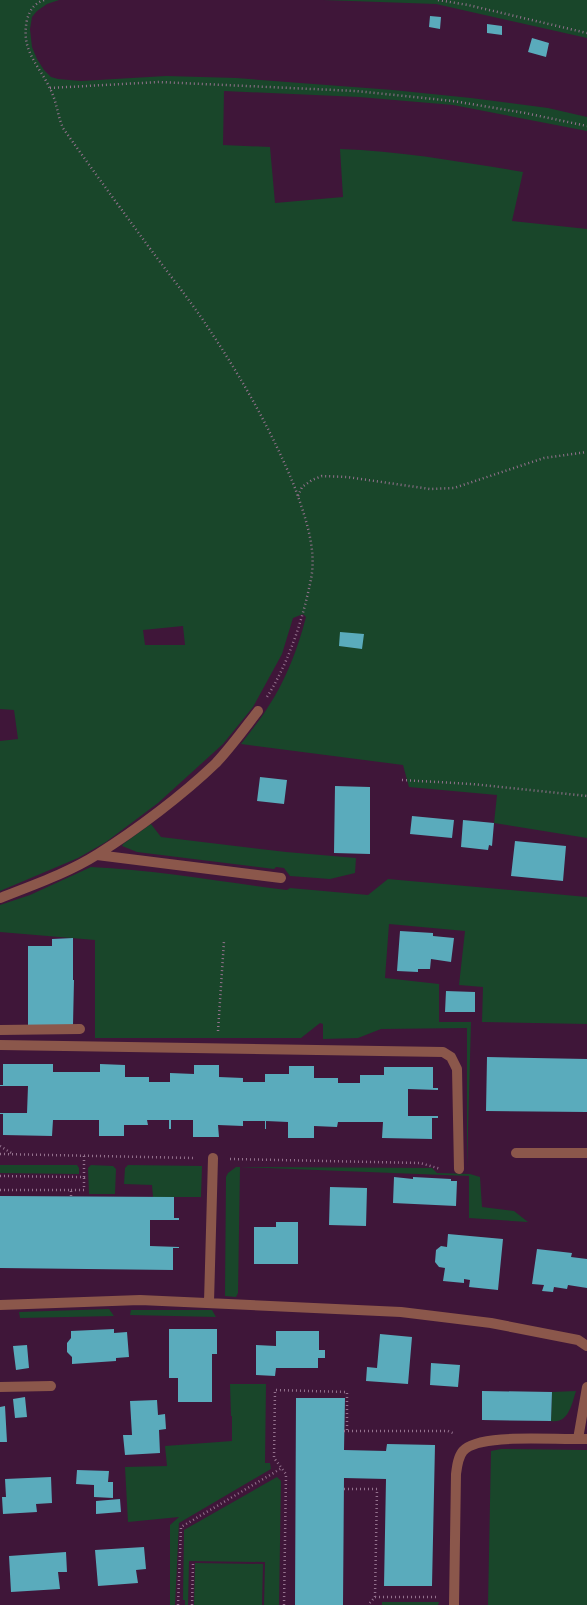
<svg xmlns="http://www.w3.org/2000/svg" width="587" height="1605" font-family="'Alegreya Sans',sans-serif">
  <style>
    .green { fill: #19462a; fill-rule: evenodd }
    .building { fill: #5aabbc }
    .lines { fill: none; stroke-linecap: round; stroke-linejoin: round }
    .path { stroke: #94728e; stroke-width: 2.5; stroke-dasharray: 1 3; stroke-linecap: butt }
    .minor { stroke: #8b574b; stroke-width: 10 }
  </style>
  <rect width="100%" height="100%" fill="#3f1639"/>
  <path class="green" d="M0 0H59L47 4 37 11 32 17 30 29 32 47 37 59 44 70 51 77 58 79 81 81 166 76 236 78 393 90 471 98 548 108 587 117V131L453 105 359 97 224 91 223 145 270 147 275 203 343 197 340 149C401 151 462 162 523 172L512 221 587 229V838L494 823 497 795 409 787 403 765 241 744C250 732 260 720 268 707 286 680 298 648 306 617L303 614 293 618 282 654 253 707 223 744 158 803 106 842 78 858 0 891V741L18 739 14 710 0 709ZM183 626 185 645H145L143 630Z
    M323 0H587V38L436 4Z
    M151 824 161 837 286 852 356 858 355 873 330 879 290 876 284 868 276 867 274 869 137 852 122 846 123 844Z
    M91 867C156 870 222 882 287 890L290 888 368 895 388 879 587 897V1024L482 1022 483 987 459 985 465 931 389 924 385 978 439 984V1022H471L467 1168V1028L381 1029 358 1038 323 1039V1024L320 1023 301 1038H95V940L0 932V905L30 895Z
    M0 1165H77L79 1168V1174L0 1173Z
    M91 1165 113 1166 116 1169 115 1194H89L88 1168Z
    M128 1165 202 1166 201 1197H153L152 1185 124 1184 125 1168Z
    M236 1167 432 1168 437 1173 470 1174 480 1177 482 1207 514 1211 528 1222 469 1218V1176L240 1167 238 1293 236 1297 225 1296 226 1177 228 1173Z
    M109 1309 114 1316 20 1318 19 1312Z
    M131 1310H212L216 1317 130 1315Z
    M230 1384H266L265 1463H270L271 1469 179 1523 175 1605H170V1525L179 1517 128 1522 125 1467 167 1466 165 1446 232 1441V1416H231Z
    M576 1391C572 1403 569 1424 551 1421L552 1392Z
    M501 1449 587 1450V1605H488L491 1451Z
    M277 1477 281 1481 279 1605H264L265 1562 189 1561 188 1605H185V1600H183L184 1530Z
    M195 1563 263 1564 262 1605H194Z
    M382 1602H439L438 1605H382Z"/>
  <path class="building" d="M430 16 441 17 440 29 429 27Z
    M487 24 502 26V35L487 33Z
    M532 38 549 43 546 57 528 52Z
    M340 632 364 634 362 649 339 646Z
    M260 777 287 780 284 804 257 801Z
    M335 786 370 787V854L334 853Z
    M412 816 454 820 452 838 410 834Z
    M463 820 494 823 492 846 489 845 488 850 461 847Z
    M515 841 566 846 563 881 511 876Z
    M400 931 433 933V936L454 938 451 962 431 959 430 969H418V972L397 971Z
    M73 938V980H69H74L73 1025 28 1026V946H52V939Z
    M446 991 475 992V1012H445Z
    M487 1057 587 1059V1112L486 1111Z
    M3 1064H53V1072H100V1064L125 1065V1077H149V1082H170V1073L194 1074V1065H219V1077L243 1078V1082H265V1074H289V1066H314V1078H338V1083H360V1075H384V1067H433V1088H438V1090L408 1089V1116H438V1118H432V1139L382 1138 383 1122H338L337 1127 314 1126V1138H288V1122L266 1121V1129H265V1121H243V1126L218 1125 219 1137H193V1120H171V1129H169V1120H147L148 1125H124V1136H99V1120H53L52 1136 3 1135V1114H0V1113H27L28 1086H0V1085H3Z
    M394 1177 413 1179V1177L451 1179V1181H457L456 1206 393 1203Z
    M330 1187 367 1188 366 1226 329 1225Z
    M0 1196 174 1197V1218H179V1220H150V1246L179 1247V1248H173V1270L0 1268Z
    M276 1222H298V1264H254V1227H276Z
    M448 1234 503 1239 498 1290 469 1287 470 1280 464 1279V1283L443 1281 445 1268 439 1267 435 1262 436 1250 441 1246 447 1247Z
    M537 1249 572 1253 571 1257 587 1259V1288L568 1285 567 1289 554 1287 553 1292 542 1291 544 1285 532 1284Z
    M114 1329V1333L127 1332 129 1357 116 1358V1361L72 1364V1357L67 1352V1343L71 1338V1331Z
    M169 1329H217V1354H212V1402H178V1378H169Z
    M276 1331H319V1350H325V1358H318V1368H276L275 1376 256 1375V1345L276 1346Z
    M380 1334 412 1337 408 1384 366 1381 367 1367 377 1368Z
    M27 1345 29 1368 16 1370 13 1346Z
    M431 1363 460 1365 458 1387 430 1385Z
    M482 1391 552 1392 551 1421 482 1420Z
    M25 1397 27 1417 15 1418 13 1399Z
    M296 1398H345L344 1450 386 1451 387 1444 435 1445 432 1586H384L386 1479 344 1478 343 1605H295Z
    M157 1400 158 1415 165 1414 166 1429 159 1430 160 1453 125 1455 123 1435H132L130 1401Z
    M5 1406 7 1442H0V1407Z
    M77 1470 109 1471 108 1482H113V1498L94 1497V1485L76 1484Z
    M51 1477 52 1503 36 1504 37 1512 3 1514 2 1497H6L5 1479Z
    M120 1499 121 1512 96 1514V1501Z
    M144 1547 146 1569 136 1570 138 1583 98 1586 95 1550Z
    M66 1552 67 1572H58L60 1589 11 1592 9 1556Z"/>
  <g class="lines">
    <path class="path" d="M44 0C34 4 30 9 27 20 20 53 41 66 52 93 57 104 58 117 63 128 89 165 116 202 143 239 164 268 187 296 207 326 241 377 272 431 295 488 305 516 317 549 311 579 303 619 289 662 267 697
      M438 0 468 5 587 33
      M50 88 159 82 356 91 453 101 525 113 587 126
      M298 496 302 487 312 480 322 476 347 477 430 489 454 488 544 458 587 452
      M402 780 472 784 587 796
      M218 1031 224 941
      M0 1146 13 1154
      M0 1154 195 1158
      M230 1159 420 1163 441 1169
      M0 1176 84 1177V1156
      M0 1190H71V1196
      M71 1190H84V1177
      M344 1431H448L455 1434
      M344 1489H377L375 1597 368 1605
      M375 1597H437
      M178 1605 181 1527 282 1468
      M192 1605 193 1564
      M284 1605 286 1474 274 1458 275 1390 347 1392V1430"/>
    <path class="minor" d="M97 855 281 878
      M0 898C33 885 68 873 98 854 136 830 183 795 216 763 231 747 244 729 258 711
      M0 1030 80 1029
      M0 1045 443 1052 451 1057 457 1069 459 1169
      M516 1153H587
      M209 1302 213 1158
      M0 1305 140 1300 401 1312 491 1323 578 1340 587 1346
      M0 1387 51 1386
      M587 1387 578 1439H587
      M454 1605 456 1474C457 1466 458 1457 463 1451 478 1433 554 1440 578 1439"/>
  </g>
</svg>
